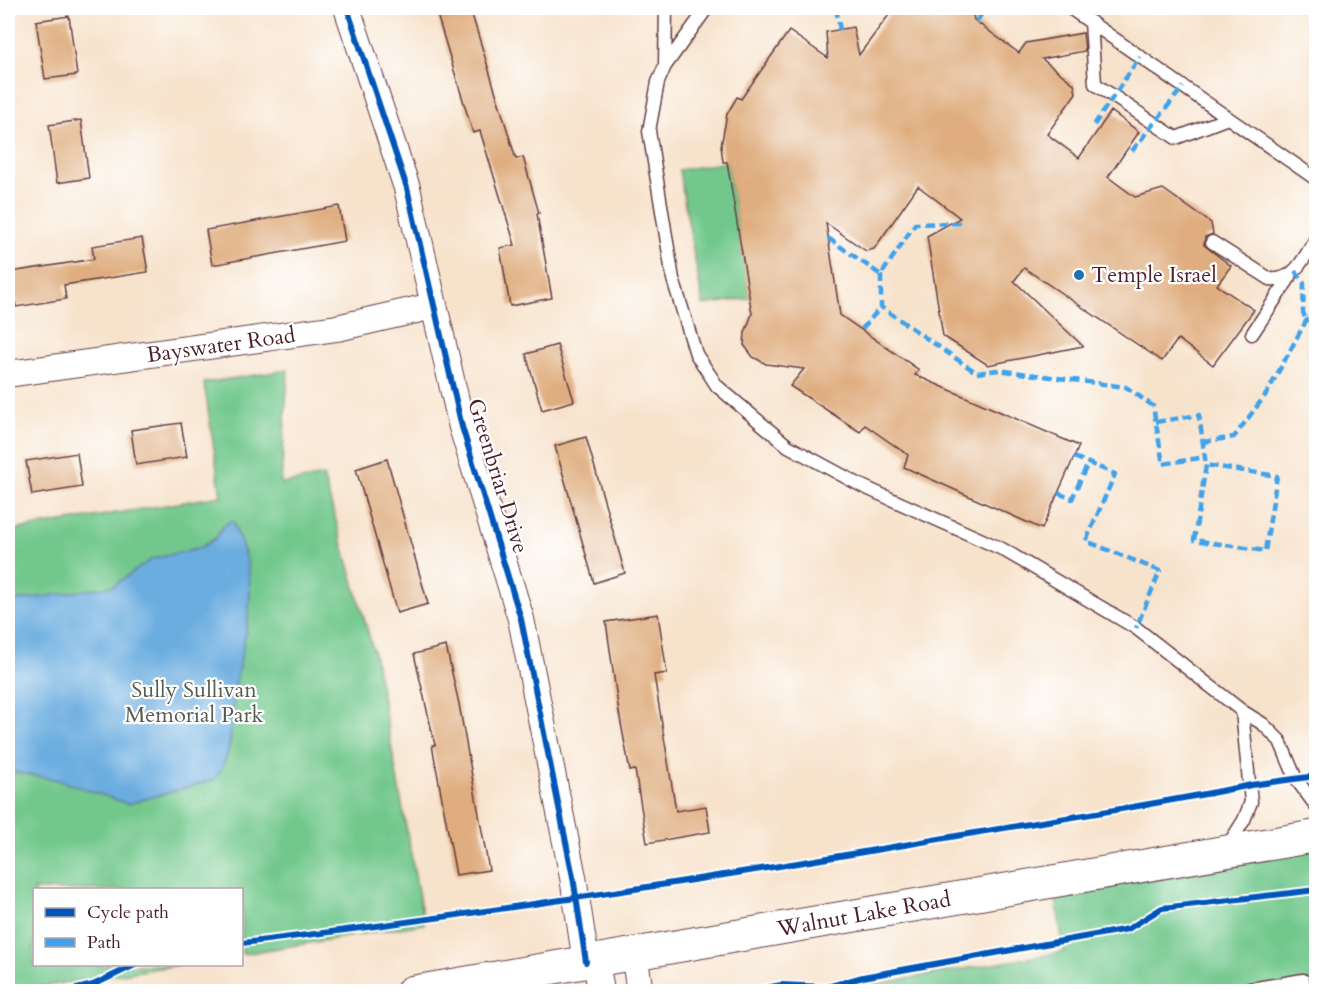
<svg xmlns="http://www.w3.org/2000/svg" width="1324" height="999" font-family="Cardo,serif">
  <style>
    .green { fill: #72c88c; stroke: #5e745c; stroke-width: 1.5 }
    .water { fill: #6cade0; stroke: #5b6686; stroke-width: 1.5 }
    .building { fill: #dfad7f }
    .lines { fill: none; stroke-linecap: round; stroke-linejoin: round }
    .service-casing { stroke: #643c43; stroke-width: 15 }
    .minor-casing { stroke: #643c43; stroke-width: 28 }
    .tertiary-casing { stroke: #643c43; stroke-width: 34 }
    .service { stroke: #fff; stroke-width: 12 }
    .minor { stroke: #fff; stroke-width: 26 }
    .tertiary { stroke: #fff; stroke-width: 32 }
    .quiet { stroke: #40a2eb; stroke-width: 4.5; stroke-dasharray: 9 4.5; stroke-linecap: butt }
    .cycleway-casing { stroke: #fff; stroke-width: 10 }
    .cycleway { stroke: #0057b8; stroke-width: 6 }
    .poi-dot { fill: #1f6fb2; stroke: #fff; stroke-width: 2 }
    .labels { text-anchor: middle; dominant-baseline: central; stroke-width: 4.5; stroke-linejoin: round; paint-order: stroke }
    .poi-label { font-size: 22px; fill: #4a1f2b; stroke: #fff; text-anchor: start }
    .street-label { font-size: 22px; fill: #4a1f2b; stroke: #fff }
    .park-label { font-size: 22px; fill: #585a4d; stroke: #fff }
  </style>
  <rect width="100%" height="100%" fill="#fff"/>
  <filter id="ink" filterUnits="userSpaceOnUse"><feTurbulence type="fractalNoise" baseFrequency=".0167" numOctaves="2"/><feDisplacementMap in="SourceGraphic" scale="12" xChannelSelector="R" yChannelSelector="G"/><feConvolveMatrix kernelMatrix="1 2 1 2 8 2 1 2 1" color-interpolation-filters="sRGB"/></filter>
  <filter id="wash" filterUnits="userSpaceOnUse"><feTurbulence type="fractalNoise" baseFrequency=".008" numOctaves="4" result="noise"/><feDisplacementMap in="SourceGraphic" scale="24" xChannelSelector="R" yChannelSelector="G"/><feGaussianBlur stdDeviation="1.35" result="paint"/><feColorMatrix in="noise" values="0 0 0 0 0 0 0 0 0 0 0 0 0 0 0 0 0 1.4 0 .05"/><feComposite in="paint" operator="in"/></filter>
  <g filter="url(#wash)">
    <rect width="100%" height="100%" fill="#f7e3cc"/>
    <path class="green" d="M727 162 750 298 703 305 679 170Z
      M288 370 281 484 323 476 374 653 424 924 242 954V890H34V964L178 965 8 992V531L221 496 204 383Z
      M1316 841V991L868 992 869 985 1064 952 1054 886Z"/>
    <path class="water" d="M231 521 234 522C237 537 245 550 248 566 255 607 242 647 235 688 231 718 235 756 214 780L128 804 58 780 8 771V602L113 586 152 559 202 547 216 538 223 526Z"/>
    <g id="blocks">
      <path class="building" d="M435 8H470L516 159 523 157 539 213 537 214 552 298 510 306 500 248 515 245 480 131 473 133Z
        M894 8H972L974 20 1019 53 1026 43 1083 33 1085 51 1042 59 1074 84 1076 93 1047 134 1079 158 1111 111 1139 132 1108 177 1135 197 1163 189 1211 223 1213 234 1205 237 1204 245 1231 266 1217 285 1254 310 1213 365 1178 339 1162 361 1024 268 1014 281 1083 346 988 365 943 336 927 236 960 218 918 186 874 249 866 251 826 223 840 315 919 370 915 375 1079 446 1042 529 904 467 908 455 865 425 860 432 790 386 804 369 766 364 753 357 744 345 745 333 752 314 727 162H723L721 146 727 114 737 97 741 99 789 31 828 58 826 32 853 27 859 55Z
        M69 16 77 75 45 79 36 21Z
        M81 120 89 178 57 183 49 125Z
        M339 206 345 241 212 265 206 230Z
        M142 238 148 272 64 285 66 299 16 307 11 272 94 259 92 246Z
        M557 345 574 401 542 410 526 354Z
        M181 423 187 457 136 465 131 430Z
        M586 437 625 573 594 583 555 446Z
        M77 453 82 487 32 495 26 461Z
        M387 459 428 604 397 613 356 469Z
        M658 614 667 673 654 675 676 811 706 806 710 832 647 843 635 770 630 771 619 713 606 622Z
        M446 646 459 704 489 870 456 875 432 745H435L414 654Z"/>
    </g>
  </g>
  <g filter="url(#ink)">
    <use href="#blocks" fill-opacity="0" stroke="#643c43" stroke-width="1.5"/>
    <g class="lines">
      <defs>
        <path id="service" d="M707 8 665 66 658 82 649 131 673 279 696 354 717 386 788 446 862 486 1002 549 1136 628 1242 711 1263 724 1280 741 1296 779 1316 806
          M1070 8 1316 179
          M1091 22 1095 84 1176 138 1228 118
          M665 65 666 8
          M1212 242 1270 279C1295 282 1304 257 1316 239
          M1252 334 1290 277
          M1227 847 1244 820 1251 802 1242 711
          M1233 992 1303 980 1306 992"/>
        <path id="minor" d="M347 8 407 188 462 427 521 619 573 877 586 962
          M8 374 337 328 433 306
          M634 954 640 992
          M596 960 601 992"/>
        <path id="tertiary" d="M412 992 1316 836"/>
      </defs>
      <use href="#service" class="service-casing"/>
      <use href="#minor" class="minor-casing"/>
      <use href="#tertiary" class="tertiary-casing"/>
      <use href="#service" class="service"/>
      <use href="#minor" class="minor"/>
      <use href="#tertiary" class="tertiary"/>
      <path class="quiet" d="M836 8 840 30
        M976 22 986 8
        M1094 125 1140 57
        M1132 151 1183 87
        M828 238 881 275 915 224 960 223
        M1295 271 1304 283 1303 312 1306 321
        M881 275V307L977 373 998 370 1126 387 1153 406 1163 464 1205 457
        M862 329 881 307
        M1156 422 1199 415 1206 465 1194 540 1265 551 1277 476 1206 465
        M1203 442 1234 437 1267 393 1306 321 1316 314
        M1074 457 1115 474 1086 541 1160 571 1136 628
        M1058 493 1072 499 1088 463"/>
      <defs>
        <path id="cycleway" d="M347 8 407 188 462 427 521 619 573 877 586 962
          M242 943C483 914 723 877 962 835 1058 819 1155 805 1251 785L1316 776
          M64 992 93 985 137 964
          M745 992 781 985 827 987 863 977 1128 929 1162 908 1316 890"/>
      </defs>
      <use href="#cycleway" class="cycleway-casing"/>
      <use href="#cycleway" class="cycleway"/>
    </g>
  </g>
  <circle class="poi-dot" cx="1079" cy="275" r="6"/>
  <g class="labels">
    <g class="poi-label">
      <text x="1091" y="275">Temple Israel</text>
    </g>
    <g class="street-label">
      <text transform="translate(221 345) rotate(-8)">Bayswater Road</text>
      <text transform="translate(498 476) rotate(73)">Greenbriar Drive</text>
      <text transform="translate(864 914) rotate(-10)">Walnut Lake Road</text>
    </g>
    <g class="park-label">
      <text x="194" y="690">Sully Sullivan<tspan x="194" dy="25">Memorial Park</tspan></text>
    </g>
  </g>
  <rect width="1324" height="999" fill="none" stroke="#fff" stroke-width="30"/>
  <rect x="33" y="888" width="210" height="78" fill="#ffffff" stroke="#b7a5aa" stroke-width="1.5"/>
  <rect x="45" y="908" width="30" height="9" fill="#0057b8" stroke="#b7a5aa" stroke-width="1.5"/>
  <text x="87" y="918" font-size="18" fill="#4a1f2b">Cycle path</text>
  <rect x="45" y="938" width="30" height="9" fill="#40a2eb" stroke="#b7a5aa" stroke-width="1.5"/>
  <text x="87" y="948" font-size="18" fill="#4a1f2b">Path</text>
</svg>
